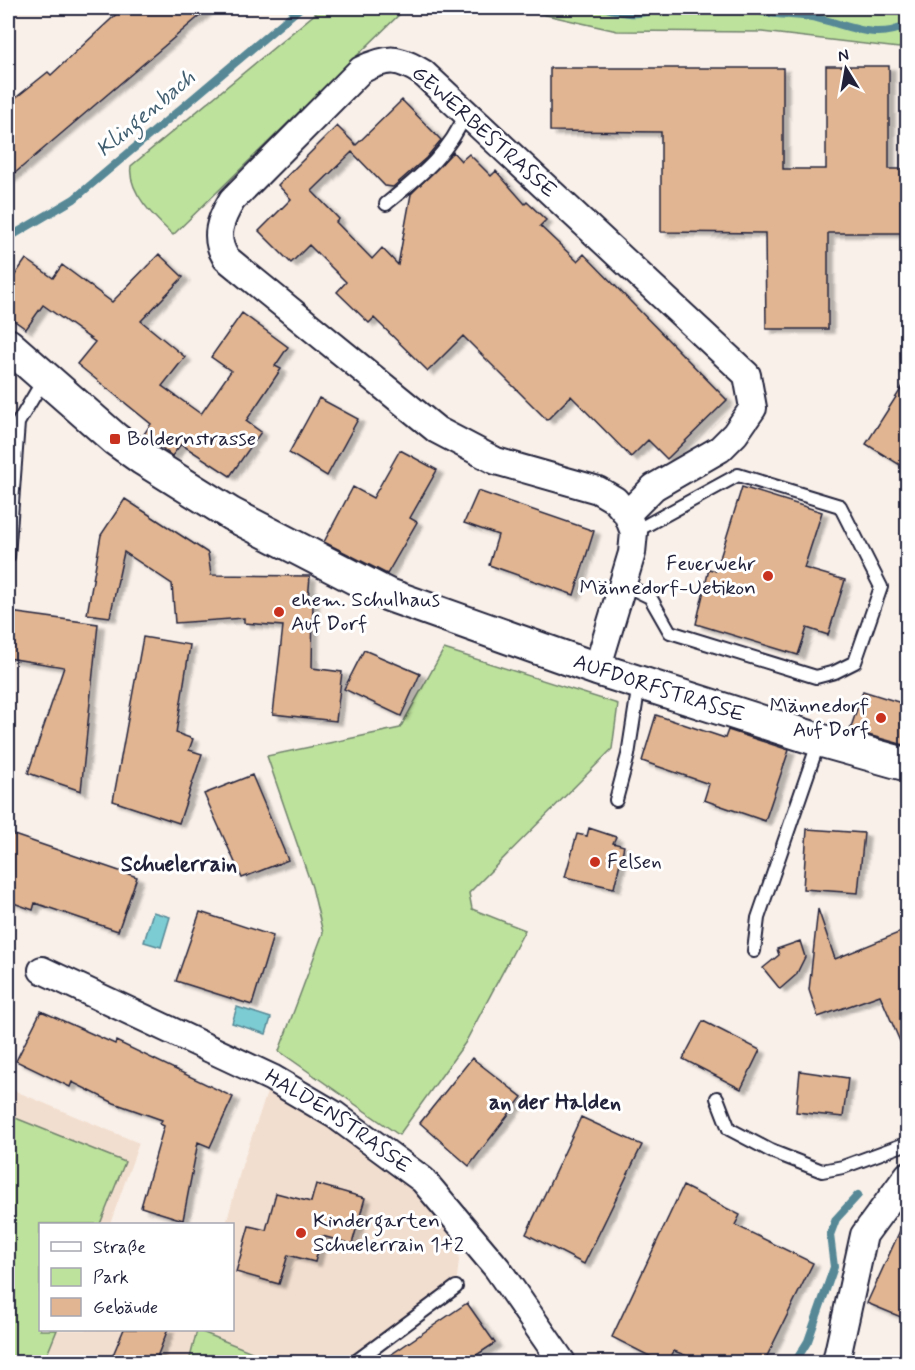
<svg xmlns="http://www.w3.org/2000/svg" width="915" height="1370" font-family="Mynerve,sans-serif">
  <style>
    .built { fill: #f2decf }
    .green { fill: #bde29c; stroke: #70826c; stroke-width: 1.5 }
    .water { fill: #7bccd3; stroke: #578896; stroke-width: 1.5 }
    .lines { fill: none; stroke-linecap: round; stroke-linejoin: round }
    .stream { stroke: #578896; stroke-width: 8 }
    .building { fill: #e1b591; stroke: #22223b; stroke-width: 1.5; filter: url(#shadow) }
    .service-casing { stroke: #22223b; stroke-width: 16 }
    .minor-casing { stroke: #22223b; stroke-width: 30 }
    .tertiary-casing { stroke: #22223b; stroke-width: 36 }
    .service { stroke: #fff; stroke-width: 12 }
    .minor { stroke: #fff; stroke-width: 26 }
    .tertiary { stroke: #fff; stroke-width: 32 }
    .poi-dot { fill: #c8321e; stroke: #fff; stroke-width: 2 }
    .labels { text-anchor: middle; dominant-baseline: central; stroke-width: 6; stroke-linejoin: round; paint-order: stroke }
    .street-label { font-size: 21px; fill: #22223b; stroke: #fff }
    .poi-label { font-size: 21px; fill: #22223b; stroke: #fff; text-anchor: start }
    .water-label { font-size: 22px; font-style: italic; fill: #415e70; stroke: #fff }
    .neighbourhood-label { font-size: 22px; font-weight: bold; fill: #22223b; stroke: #fff }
  </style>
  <defs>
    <filter id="shadow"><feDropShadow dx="6" dy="4" stdDeviation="1.5" flood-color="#0004"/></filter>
  </defs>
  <rect width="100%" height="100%" fill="#f9f0e9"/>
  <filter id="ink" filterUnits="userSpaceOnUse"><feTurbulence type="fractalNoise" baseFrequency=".0167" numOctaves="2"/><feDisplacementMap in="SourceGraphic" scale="12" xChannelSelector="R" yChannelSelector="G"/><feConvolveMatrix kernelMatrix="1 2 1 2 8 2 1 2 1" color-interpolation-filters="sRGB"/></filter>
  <g filter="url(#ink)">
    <path class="built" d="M272 1078 463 1225 456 1287 355 1362H277L199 1330H232V1224H226L242 1165Z
      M8 1088 139 1143 110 1224H40V1330H197L189 1362H8Z"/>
    <path class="green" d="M322 8H406L173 235C156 219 127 192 131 166Z
      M515 8H907V40L899 48 762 32 617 31Z
      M444 649 618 704 612 749 469 893 472 909 525 930 465 1043 399 1135 279 1051 323 933 312 887 267 756 400 728Z
      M8 1115 125 1162 100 1224H40V1330H57L44 1362H8Z
      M197 1330 262 1356 263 1362H189Z"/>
    <path class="water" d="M153 912 170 917 161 947 144 942Z
      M237 1007 271 1018 266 1034 232 1023Z"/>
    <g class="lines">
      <path class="stream" d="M606 8C621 12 634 16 649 11L756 10C775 16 793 14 812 17 847 24 873 42 908 25
        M8 238 74 199 300 8
        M795 1362 808 1341 834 1267 830 1235 836 1219 858 1195"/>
    </g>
    <path class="building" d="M123 8H209L8 179V104L48 72 51 75Z
      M826 66H889V169H908V233H828V329H766L765 233 661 232V132L550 131V68H783V169H826Z
      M402 100 441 140 426 158 393 187 385 186 352 152 312 191 339 219 336 222 372 259 382 248 398 265 411 194 453 152 461 161 469 154 491 176 496 171 525 204 527 202 546 220 540 226 577 261 584 254 727 400 667 459 648 440 631 457 571 396 547 420 463 336 428 371 374 318 369 323 337 292 346 282 309 245 291 263 259 231 291 199 278 185 337 126 356 145Z
      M159 254 183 277 141 321 185 357 162 386 201 414 231 371 211 357 242 313 288 347 275 366 281 369 246 421 261 432 230 476 181 444 172 456 144 434 151 424 77 364 95 342 43 305 26 329 8 316V285L26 259 53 278 62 265 112 302Z
      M908 378V470L866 444Z
      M319 398 358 419 327 476 289 453Z
      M400 450 437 470 410 518 417 522 387 574 324 542 353 487 373 498Z
      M742 487 822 512 804 568 845 580 828 635 807 628 798 655 696 624 709 569 716 571Z
      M478 491 594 531 574 595 489 565 498 535 464 523Z
      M125 499 208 553 211 575 310 576 308 600H313L312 668 342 672 336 721 273 714 283 626 244 623V618L175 623 172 584 124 552 110 617 87 614 101 535Z
      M10 612 98 624 81 791 28 773 64 667 8 658Z
      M143 637 190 645 176 733 193 739 189 750 202 754 179 823 113 801Z
      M364 650 420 674 401 716 344 689Z
      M863 691 908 705V746L850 730Z
      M656 715 725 738 728 730 789 750 765 821 704 800 709 784 642 761Z
      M252 775 288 860 242 878 204 794Z
      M589 828 616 837 613 843 624 846 614 888 565 877 577 834 587 836Z
      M807 829 864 833 858 893 803 889Z
      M8 833 137 877 118 931 35 903 33 910 8 901Z
      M818 909 835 959 908 929V1060L880 995 818 1017 809 990Z
      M200 912 273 936 252 1005 176 981Z
      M800 941 805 957 796 975 780 989 763 968 779 955 777 949Z
      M41 1011 115 1044 116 1041 233 1097 210 1147 198 1142 183 1220 141 1207 164 1126 160 1124 162 1120 114 1103 72 1082 70 1087 16 1061Z
      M703 1021 760 1050 741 1089 683 1059Z
      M472 1058 522 1097 469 1166 420 1123Z
      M800 1071 848 1078 843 1117 796 1112Z
      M581 1117 642 1145 584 1264 526 1234Z
      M316 1184 365 1198 352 1244 322 1236 315 1262 288 1255 279 1284 236 1272 249 1226 266 1230 276 1193 311 1202Z
      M683 1186 740 1215 735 1225 813 1263 764 1362H703L674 1351 668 1362H661L612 1337Z
      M908 1213V1320L867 1303Z
      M467 1303 495 1343 466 1362H380Z
      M124 1329H168L155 1362H110Z"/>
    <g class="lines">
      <defs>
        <path id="service" d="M386 204C420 176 449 154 466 113
          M8 557 18 423 44 379
          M623 584 650 597 670 632 816 677 835 672 855 662 881 587 840 506 738 475 634 532
          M616 800 628 755 639 684
          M754 951 758 918 819 741
          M717 1098 729 1129 771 1151 822 1171 843 1167 908 1143
          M355 1362 456 1287"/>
        <g id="minor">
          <path d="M597 669 632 553 634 532 627 514 654 487 720 449 735 434 753 408 747 375 423 73C398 57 388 57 361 70L232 200C220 220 213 237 226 258L437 430 496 461 598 490 615 500 627 514"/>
          <path id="s1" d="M42 970 272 1078 335 1115 423 1180 497 1268 562 1362"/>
          <path d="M836 1362 864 1235 908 1175"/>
        </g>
        <g id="tertiary">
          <path id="s2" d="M8 345 115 439 143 459 231 514 386 594 597 669 819 740 908 765"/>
        </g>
      </defs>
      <use href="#service" class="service-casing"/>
      <use href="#minor" class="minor-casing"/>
      <use href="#tertiary" class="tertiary-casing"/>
      <use href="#service" class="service"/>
      <use href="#minor" class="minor"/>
      <use href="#tertiary" class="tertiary"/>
    </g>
  </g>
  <g class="poi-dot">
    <rect x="109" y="433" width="12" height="12" rx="3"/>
    <circle cx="768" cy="576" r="6"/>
    <circle cx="279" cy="612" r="6"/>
    <circle cx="881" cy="718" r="6"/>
    <circle cx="595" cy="862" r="6"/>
    <circle cx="301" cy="1233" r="6"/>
  </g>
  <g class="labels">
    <g class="street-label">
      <text transform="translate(484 132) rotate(42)">GEWERBESTRASSE</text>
      <text stroke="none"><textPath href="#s2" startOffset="744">AUFDORFSTRASSE</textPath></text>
      <text stroke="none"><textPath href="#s1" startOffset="333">HALDENSTRASSE</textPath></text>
    </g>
    <g class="poi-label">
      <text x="127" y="439">Boldernstrasse</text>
      <text x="756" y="564" text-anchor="end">Feuerwehr<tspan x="756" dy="24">Männedorf-Uetikon</tspan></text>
      <text x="291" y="600">ehem. Schulhaus<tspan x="291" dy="24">Auf Dorf</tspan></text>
      <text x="869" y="706" text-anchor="end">Männedorf<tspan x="869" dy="24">Auf Dorf</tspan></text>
      <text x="607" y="862">Felsen</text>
      <text x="313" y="1221">Kindergarten<tspan x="313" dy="24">Schuelerrain 1+2</tspan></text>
    </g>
    <g class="water-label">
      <text transform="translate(146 114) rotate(-40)">Klingenbach</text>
    </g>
    <g class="neighbourhood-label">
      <text x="179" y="865">Schuelerrain</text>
      <text x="555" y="1103">an der Halden</text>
    </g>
  </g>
  <rect width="915" height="1370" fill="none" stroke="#fff" stroke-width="30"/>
  <rect x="15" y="15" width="885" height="1340" fill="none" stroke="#22223b" stroke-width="2" filter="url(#ink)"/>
  <rect x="39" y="1223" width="195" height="108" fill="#ffffff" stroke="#a7a7b1" stroke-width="1.5"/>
  <rect x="51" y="1242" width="30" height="9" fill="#ffffff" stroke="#a7a7b1" stroke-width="1.5"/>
  <text x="93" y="1253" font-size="18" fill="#22223b">Straße</text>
  <rect x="51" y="1268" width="30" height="18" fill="#bde29c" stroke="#a7a7b1" stroke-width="1.5"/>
  <text x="93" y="1283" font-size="18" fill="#22223b">Park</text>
  <rect x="51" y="1298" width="30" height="18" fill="#e1b591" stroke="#a7a7b1" stroke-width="1.5"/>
  <text x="93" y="1313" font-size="18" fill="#22223b">Gebäude</text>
  <g transform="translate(846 69) rotate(349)" stroke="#ffffff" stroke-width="4.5" paint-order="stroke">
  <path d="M0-4.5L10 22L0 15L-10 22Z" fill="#22223b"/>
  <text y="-9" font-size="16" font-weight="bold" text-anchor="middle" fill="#22223b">N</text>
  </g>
</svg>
